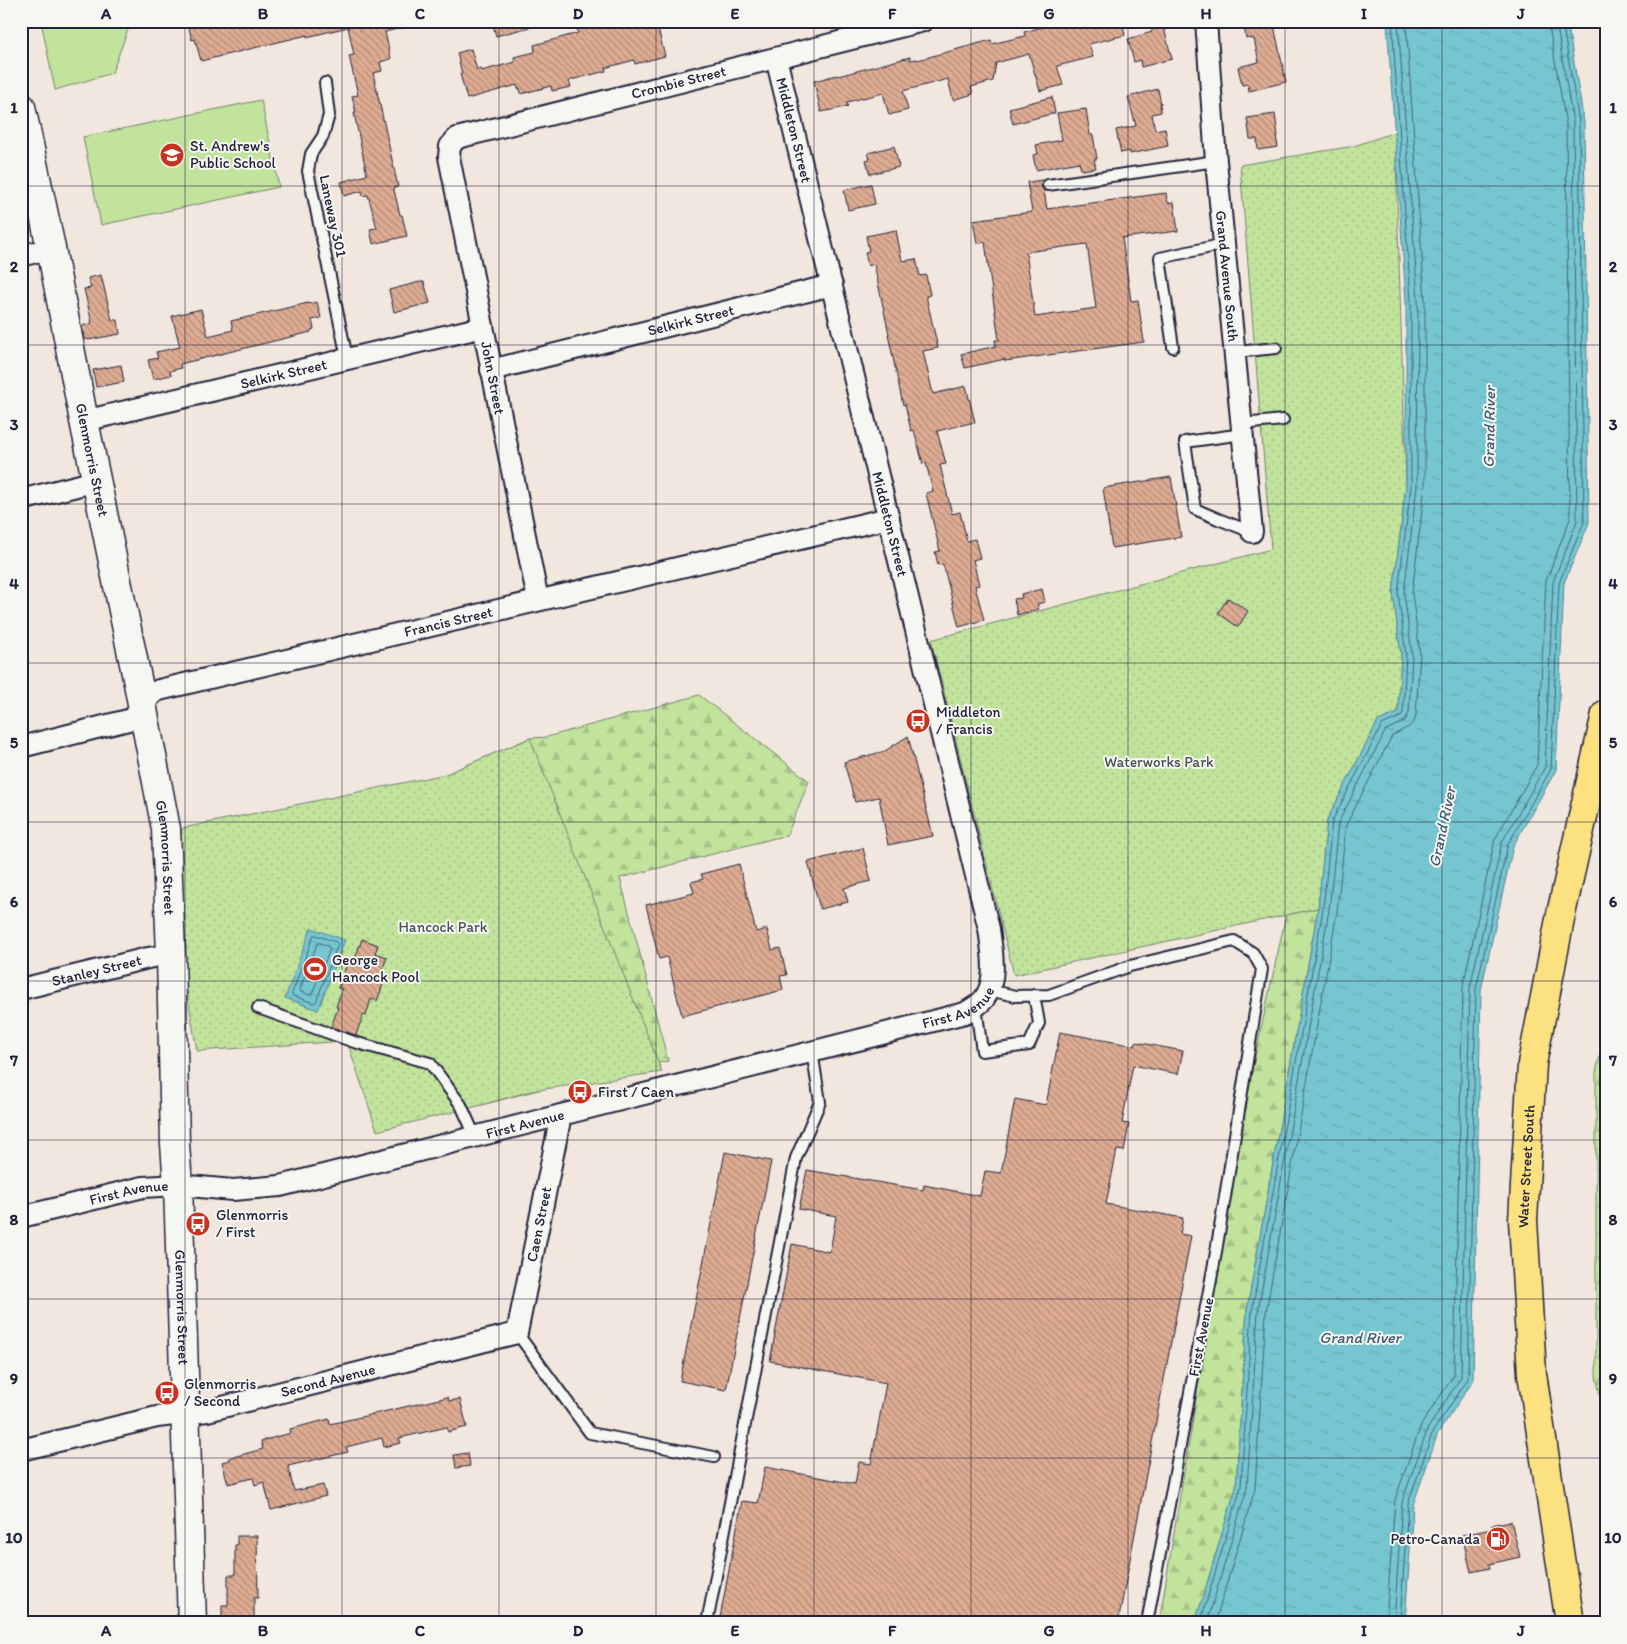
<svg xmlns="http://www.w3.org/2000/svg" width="1627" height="1644" font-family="Itim,sans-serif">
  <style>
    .grass { fill: #c1e39c; stroke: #72826c }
    .forest { fill: url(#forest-firs); stroke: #72826c }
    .park { fill: url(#park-dots); stroke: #72826c }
    .water { fill: url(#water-ripples); stroke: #548495 }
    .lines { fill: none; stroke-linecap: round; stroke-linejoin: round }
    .shore { stroke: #446477; stroke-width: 1 }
    .building { fill: url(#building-back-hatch); stroke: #22223b; fill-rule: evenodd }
    .lane-casing { stroke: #22223b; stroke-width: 14 }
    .street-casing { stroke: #22223b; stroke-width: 24 }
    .secondary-casing { stroke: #22223b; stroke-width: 31 }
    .primary-casing { stroke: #22223b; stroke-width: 31 }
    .lane { stroke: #f6f6f2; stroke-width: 10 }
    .street { stroke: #f6f6f2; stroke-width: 20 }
    .secondary { stroke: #f6f6f2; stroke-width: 28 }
    .primary { stroke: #fbe180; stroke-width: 28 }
    .grid { fill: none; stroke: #22223b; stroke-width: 1; stroke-opacity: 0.55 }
    .labels { text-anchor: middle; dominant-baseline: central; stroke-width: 4; stroke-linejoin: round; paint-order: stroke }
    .street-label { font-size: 15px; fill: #22223b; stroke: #f6f6f2 }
    .poi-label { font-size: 15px; fill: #22223b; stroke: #f6f6f2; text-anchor: start }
    .park-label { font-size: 15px; fill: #4a5253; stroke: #f6f6f2 }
    .water-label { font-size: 16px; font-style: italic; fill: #3f5b70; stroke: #f6f6f2 }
    .neatline { fill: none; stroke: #22223b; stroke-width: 2 }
    .grid-label { font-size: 16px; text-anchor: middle; font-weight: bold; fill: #22223b }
  </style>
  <defs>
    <pattern id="forest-firs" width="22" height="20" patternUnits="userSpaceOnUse" patternTransform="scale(1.25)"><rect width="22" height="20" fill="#c1e39c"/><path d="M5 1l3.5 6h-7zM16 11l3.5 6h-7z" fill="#a6c287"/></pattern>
    <pattern id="park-dots" width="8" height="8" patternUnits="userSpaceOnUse" patternTransform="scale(1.25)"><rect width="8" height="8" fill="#c1e39c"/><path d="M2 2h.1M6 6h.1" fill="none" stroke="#a6c287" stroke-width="1.8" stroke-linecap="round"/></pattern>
    <pattern id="water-ripples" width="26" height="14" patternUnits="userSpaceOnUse" patternTransform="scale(1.25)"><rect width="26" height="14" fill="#76c6d1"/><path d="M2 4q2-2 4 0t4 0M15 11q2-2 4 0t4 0" fill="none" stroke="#66aab4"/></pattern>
    <pattern id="building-back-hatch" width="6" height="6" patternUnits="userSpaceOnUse" patternTransform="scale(1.25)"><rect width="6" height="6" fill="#dfac93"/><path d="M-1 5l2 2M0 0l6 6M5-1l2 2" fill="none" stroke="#b48c79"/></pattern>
  </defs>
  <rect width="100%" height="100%" fill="#f1e7df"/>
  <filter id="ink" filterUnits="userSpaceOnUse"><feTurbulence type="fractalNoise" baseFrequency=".02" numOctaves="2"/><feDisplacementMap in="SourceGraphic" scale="10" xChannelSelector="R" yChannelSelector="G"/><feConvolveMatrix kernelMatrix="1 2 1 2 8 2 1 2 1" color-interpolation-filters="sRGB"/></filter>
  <g filter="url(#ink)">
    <path class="grass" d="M41 21H131L112 73 55 90Z
      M261 100 279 187 101 225 83 137Z"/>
    <path class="forest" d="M699 695 809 781 787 835 620 878 668 1061 587 1077 478 1106 446 774 530 738 547 737Z
      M1318 908 1247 1310 1236 1487 1195 1623H1159L1247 1093 1286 915Z
      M1606 1031V1422L1596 1376V1072Z"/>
    <path class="park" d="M1395 132 1406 485 1393 593 1401 655 1398 713 1378 721 1327 820 1318 908 1014 975 931 640 1271 549 1240 165 1354 146Z
      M530 738 662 1072 531 1091 478 1106 377 1131 347 1041 197 1051 180 951 174 846 183 828 446 774Z"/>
    <path class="water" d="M1387 21H1567L1584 122 1589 523 1564 583 1556 770 1513 846 1481 990 1473 1381 1438 1433 1413 1505 1405 1623H1195L1236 1487 1247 1310 1318 908 1327 820 1378 721 1398 713 1401 655 1393 593 1406 485V301Z
      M311 928 345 940 318 1010 285 998Z"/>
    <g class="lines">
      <path class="shore" d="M314 935H316L336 942 338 944 316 1002 314 1003 293 996 292 994Z
        M320 943 328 946 330 949 312 994 310 995 301 992 300 989 317 944Z
        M1200 1623 1241 1487 1252 1311 1323 909 1332 821 1382 725 1400 717 1403 713 1406 655 1398 593 1411 486V301L1392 21
        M1207 1623 1247 1488 1258 1311 1329 910 1338 823 1386 730 1404 722 1409 713 1412 654 1404 593 1417 486 1418 301 1398 21
        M1215 1623 1255 1489 1266 1312 1337 912 1346 825 1392 736 1410 726 1415 720 1416 714 1420 654 1412 593 1425 486V301L1406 21
        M1386 1623 1395 1500 1421 1425 1454 1375 1463 986 1495 839 1537 765 1546 581 1570 519 1566 124 1548 21
        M1394 1623 1402 1502 1428 1428 1461 1377 1470 988 1502 842 1545 767 1553 582 1577 521 1573 123 1556 21
        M1400 1623 1408 1504 1433 1431 1468 1379 1476 989 1508 844 1551 769 1559 583 1584 522 1579 122 1562 21"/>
    </g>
    <path class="building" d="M187 21H408L409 26 385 32 391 59 380 62 382 71 373 73 398 187 394 188V190L400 215H402L407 236 373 244 370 229 377 228 368 195 363 196 362 191 344 196 341 182 367 175 354 113H356L352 96 358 95 349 56 354 55 348 27 307 37V35L201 61 195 39 192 40Z
      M492 21H533L534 26 496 36Z
      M594 21H656L665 56 635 64 634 60 605 68 606 71 571 80 569 82 571 87 552 91 551 86 521 94 520 88 518 89 517 85 467 99 460 74H462L457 53 471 49 477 70 480 69 481 71 515 62 514 57 535 52 534 45 578 33 576 26Z
      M1065 21H1122L1125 35 1089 44 1093 57 1057 66 1063 85 1040 91 1029 54 996 63 993 81 971 87 973 94 953 100 948 79 903 91 908 110 889 115 883 93 847 102 848 106 841 108 821 112 814 81 837 75 838 76 910 57V60L917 59 918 60 991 40 992 44 1025 36 1024 32Z
      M1151 21H1162L1172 59 1141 67 1140 60 1134 62 1128 39 1152 32Z
      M1243 21H1273L1286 82 1249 91 1248 84 1242 85 1238 67 1259 62 1254 39 1246 38Z
      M1158 89 1161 104H1160L1161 112 1152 114 1155 130 1165 128 1168 146 1130 154V151L1121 153 1116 130 1136 126 1128 97Z
      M1052 97 1055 113 1013 124 1009 108Z
      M1086 109 1090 135H1093L1097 159H1094L1096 168 1081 170 1079 162 1036 170 1033 155 1038 154 1036 145 1062 140 1057 113Z
      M1275 114 1278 136H1276L1278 147 1258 150 1257 139H1250L1247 118Z
      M894 146 899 167 870 174 866 160 870 159 868 153Z
      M1043 180 1041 185 1044 191 1047 209 1166 193 1168 203 1174 202 1178 231 1122 238 1131 301 1138 300 1144 342 1005 361V359L965 368 961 354 996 346 995 340H999L985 242 977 243 973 220 1032 212 1027 182ZM1087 244 1096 308 1035 317 1026 252Z
      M871 184 875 204 848 210 844 190Z
      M896 230 902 261 916 259 920 276 926 275 930 295 926 296 938 348 923 351 933 394 966 386 975 422 937 431 946 464 940 465 952 514 960 512 967 541 975 539 980 558 973 560 979 585 975 586 984 620 959 627 943 564 938 565 935 552 940 551 926 493 933 491 926 463 923 464 914 430 911 431 905 404 903 405 888 334H889L874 264 868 266 865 252 869 251 866 236Z
      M101 275 112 320H118L120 334 88 340V339H84L82 326 92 323 84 289 91 288 88 278Z
      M420 282H424L430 303 394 312 389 290Z
      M317 302 321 318 312 320 314 329 311 330V332L180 364 181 368 170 371 171 375 153 379 148 360 158 358 156 352 180 347 172 316 201 309 208 336 233 330 231 321 308 303V304Z
      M121 365 124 382 96 387 93 370Z
      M1171 477 1181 537 1112 548 1103 488Z
      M1042 589 1045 602 1037 604 1039 609 1017 615 1014 599 1022 598 1021 594Z
      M1228 598 1248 611 1238 627 1218 613Z
      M908 736 933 836 888 845 879 797 855 802 844 762 885 751Z
      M863 848 871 881 844 888 848 902 820 909 808 862Z
      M739 864 756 932 767 929 772 950 780 948 787 975 780 976 783 990 682 1016 667 957 659 959 646 905 694 893 691 882 703 879 701 874Z
      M362 939 378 945 375 953 387 957 381 974 386 976 377 1001 371 999 366 1016 363 1015 356 1035 331 1027 338 1008 336 1007 342 989 338 988 348 961 354 962Z
      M1060 1032 1135 1046 1136 1042 1183 1051 1178 1074 1133 1065 1122 1123 1129 1124 1124 1151 1117 1150 1106 1204 1183 1218 1180 1234 1191 1236 1118 1623H719L742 1501 758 1503 765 1467 855 1484 859 1462 871 1464 886 1383 770 1361 792 1244 830 1252 836 1216 799 1209 807 1170 923 1190 924 1185 980 1196 985 1171 1001 1173 1015 1099 1046 1105Z
      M725 1152 771 1161 726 1390 680 1381Z
      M448 1397 449 1401 460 1399 467 1427 448 1432 447 1427 399 1438 401 1443 384 1447 382 1438 346 1447 348 1452 288 1466 294 1491 323 1485 326 1496 271 1510 264 1482 255 1485 253 1478 228 1484 222 1462 230 1460 229 1458 263 1449 261 1441 291 1433 290 1429 329 1419 330 1424Z
      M468 1453 470 1466 456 1468 454 1455Z
      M1511 1521 1520 1557 1489 1564 1490 1568 1471 1572 1462 1535 1492 1529 1491 1525Z
      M237 1536H257L258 1598H254V1623H222V1605H228V1575H235V1545H237Z"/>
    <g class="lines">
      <defs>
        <path id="lane" d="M325 83 329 115 323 136 311 154 308 171 347 358
          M1048 185 1216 161
          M1173 347 1160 258 1225 244
          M1236 352 1276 348
          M1242 424 1283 420
          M1243 434 1185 442 1195 509 1218 519 1252 532
          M988 990 1016 996 1049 995 1130 966 1234 941 1253 953 1262 969 1215 1258 1147 1623
          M976 1007 982 1051 1029 1045 1039 1023 1034 995
          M258 1008 354 1042 430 1063 461 1105 475 1136
          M517 1333 590 1433 714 1457
          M707 1623 796 1158 820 1102 812 1051"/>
        <g id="street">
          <path id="s1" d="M1206 21 1216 161 1252 532"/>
          <path d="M21 256 51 248"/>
          <path id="s2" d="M491 370 832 285"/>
          <path id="s3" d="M84 421 483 327"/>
          <path d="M21 500 96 481"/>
          <path id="s4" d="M538 600 449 157 450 146 457 138 923 21"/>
          <path id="s5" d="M21 747 132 719 153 693 159 690 889 518"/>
          <path id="s6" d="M21 989 148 958 171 954"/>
          <path id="s7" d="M21 1217 143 1187 178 1185 233 1190 280 1186 965 1013C972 1009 979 1005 984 999 998 980 992 951 989 929L776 58"/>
          <path id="s8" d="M21 1450 157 1417 207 1411 517 1333 561 1115"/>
        </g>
        <g id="secondary">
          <path id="s9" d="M21 107 51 248 84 421 138 683 166 829 171 954 175 1144 178 1185 192 1623"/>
        </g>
        <g id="primary">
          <path id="s10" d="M1570 1623 1532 1374 1523 1220 1532 1064 1561 914 1606 714"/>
        </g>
      </defs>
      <use href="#lane" class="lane-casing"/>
      <use href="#street" class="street-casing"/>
      <use href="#secondary" class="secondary-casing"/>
      <use href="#primary" class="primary-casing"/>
      <use href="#lane" class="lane"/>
      <use href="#street" class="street"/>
      <use href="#secondary" class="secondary"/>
      <use href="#primary" class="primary"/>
    </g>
  </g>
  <path class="grid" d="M185 21V1623M342 21V1623M499 21V1623M656 21V1623M814 21V1623M971 21V1623M1128 21V1623M1285 21V1623M1442 21V1623M21 186H1606M21 345H1606M21 504H1606M21 663H1606M21 822H1606M21 981H1606M21 1140H1606M21 1299H1606M21 1458H1606"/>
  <defs>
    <symbol id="school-disc" viewBox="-11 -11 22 22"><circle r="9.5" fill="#c8321e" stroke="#f6f6f2"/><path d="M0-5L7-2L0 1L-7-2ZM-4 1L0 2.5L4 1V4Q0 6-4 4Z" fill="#fff"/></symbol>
    <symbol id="bus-disc" viewBox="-11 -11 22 22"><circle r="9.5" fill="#c8321e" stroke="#f6f6f2"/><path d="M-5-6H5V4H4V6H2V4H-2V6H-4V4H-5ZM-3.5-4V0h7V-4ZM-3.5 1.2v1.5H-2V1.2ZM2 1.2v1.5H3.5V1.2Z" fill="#fff"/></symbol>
    <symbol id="stadium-disc" viewBox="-11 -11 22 22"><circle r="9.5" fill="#c8321e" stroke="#f6f6f2"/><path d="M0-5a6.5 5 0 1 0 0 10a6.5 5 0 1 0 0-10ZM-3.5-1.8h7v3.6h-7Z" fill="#fff"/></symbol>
    <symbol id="fuel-disc" viewBox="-11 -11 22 22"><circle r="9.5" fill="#c8321e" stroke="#f6f6f2"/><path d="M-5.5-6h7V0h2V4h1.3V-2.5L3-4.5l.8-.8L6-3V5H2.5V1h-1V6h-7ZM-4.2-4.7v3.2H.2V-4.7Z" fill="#fff"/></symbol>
  </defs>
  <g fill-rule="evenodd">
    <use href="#school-disc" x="158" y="141" width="28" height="28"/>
    <use href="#bus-disc" x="904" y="707" width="28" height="28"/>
    <use href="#stadium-disc" x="301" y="955" width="28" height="28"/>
    <use href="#bus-disc" x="566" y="1078" width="28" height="28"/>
    <use href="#bus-disc" x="184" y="1210" width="28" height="28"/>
    <use href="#bus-disc" x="153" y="1379" width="28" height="28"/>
    <use href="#fuel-disc" x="1484" y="1525" width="28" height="28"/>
  </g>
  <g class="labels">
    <g class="street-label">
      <text stroke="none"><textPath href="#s4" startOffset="702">Crombie Street</textPath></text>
      <text transform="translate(794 130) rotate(76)">Middleton Street</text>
      <text transform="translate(333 216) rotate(78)">Laneway 301</text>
      <text stroke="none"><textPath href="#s1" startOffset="256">Grand Avenue South</textPath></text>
      <text stroke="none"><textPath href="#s2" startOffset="206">Selkirk Street</textPath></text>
      <text stroke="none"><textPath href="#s3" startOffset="205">Selkirk Street</textPath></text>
      <text transform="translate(493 378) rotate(79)">John Street</text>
      <text stroke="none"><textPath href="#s9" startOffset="360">Glenmorris Street</textPath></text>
      <text transform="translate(890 524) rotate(76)">Middleton Street</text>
      <text stroke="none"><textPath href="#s5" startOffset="452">Francis Street</textPath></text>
      <text stroke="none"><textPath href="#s9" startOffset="765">Glenmorris Street</textPath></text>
      <text stroke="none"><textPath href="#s6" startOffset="78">Stanley Street</textPath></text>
      <text stroke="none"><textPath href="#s7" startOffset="966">First Avenue</textPath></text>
      <text stroke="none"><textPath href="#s7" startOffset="516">First Avenue</textPath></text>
      <text stroke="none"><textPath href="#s10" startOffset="460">Water Street South</textPath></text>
      <text stroke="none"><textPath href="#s7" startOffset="111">First Avenue</textPath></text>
      <text stroke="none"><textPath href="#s8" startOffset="621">Caen Street</textPath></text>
      <text stroke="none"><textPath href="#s9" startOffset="1215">Glenmorris Street</textPath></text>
      <text transform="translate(1201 1337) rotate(-79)">First Avenue</text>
      <text stroke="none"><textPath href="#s8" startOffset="315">Second Avenue</textPath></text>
    </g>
    <g class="poi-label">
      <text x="190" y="146">St. Andrew's<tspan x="190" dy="17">Public School</tspan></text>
      <text x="936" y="712">Middleton<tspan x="936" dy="17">/ Francis</tspan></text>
      <text x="332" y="960">George<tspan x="332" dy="17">Hancock Pool</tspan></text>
      <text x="598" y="1092">First / Caen</text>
      <text x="216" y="1215">Glenmorris<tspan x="216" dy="17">/ First</tspan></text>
      <text x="184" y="1384">Glenmorris<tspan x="184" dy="17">/ Second</tspan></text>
      <text x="1480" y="1539" text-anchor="end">Petro-Canada</text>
    </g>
    <g class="park-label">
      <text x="1159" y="762">Waterworks Park</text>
      <text x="443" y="927">Hancock Park</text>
    </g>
    <g class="water-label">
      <text transform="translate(1489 427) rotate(-89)">Grand River</text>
      <text transform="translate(1442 827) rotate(-78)">Grand River</text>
      <text x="1360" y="1337">Grand River</text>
    </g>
  </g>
  <rect width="1627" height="1644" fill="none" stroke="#f6f6f2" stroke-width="55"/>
  <rect x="28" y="28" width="1572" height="1588" class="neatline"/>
  <g class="grid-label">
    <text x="106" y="19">A</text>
    <text x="263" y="19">B</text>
    <text x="420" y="19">C</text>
    <text x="578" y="19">D</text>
    <text x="735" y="19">E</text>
    <text x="892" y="19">F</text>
    <text x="1049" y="19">G</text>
    <text x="1206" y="19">H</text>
    <text x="1364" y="19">I</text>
    <text x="1521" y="19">J</text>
    <text x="14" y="113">1</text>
    <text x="1613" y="113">1</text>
    <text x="14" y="272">2</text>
    <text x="1613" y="272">2</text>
    <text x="14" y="430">3</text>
    <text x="1613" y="430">3</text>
    <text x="14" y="589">4</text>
    <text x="1613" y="589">4</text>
    <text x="14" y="748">5</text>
    <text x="1613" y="748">5</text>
    <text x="14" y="907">6</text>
    <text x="1613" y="907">6</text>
    <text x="14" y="1066">7</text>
    <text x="1613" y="1066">7</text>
    <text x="14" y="1225">8</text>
    <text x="1613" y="1225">8</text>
    <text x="14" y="1384">9</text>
    <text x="1613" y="1384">9</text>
    <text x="14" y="1543">10</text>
    <text x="1613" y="1543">10</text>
    <text x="106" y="1636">A</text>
    <text x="263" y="1636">B</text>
    <text x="420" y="1636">C</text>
    <text x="578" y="1636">D</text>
    <text x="735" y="1636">E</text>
    <text x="892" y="1636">F</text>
    <text x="1049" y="1636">G</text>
    <text x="1206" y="1636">H</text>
    <text x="1364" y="1636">I</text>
    <text x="1521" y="1636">J</text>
  </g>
</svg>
